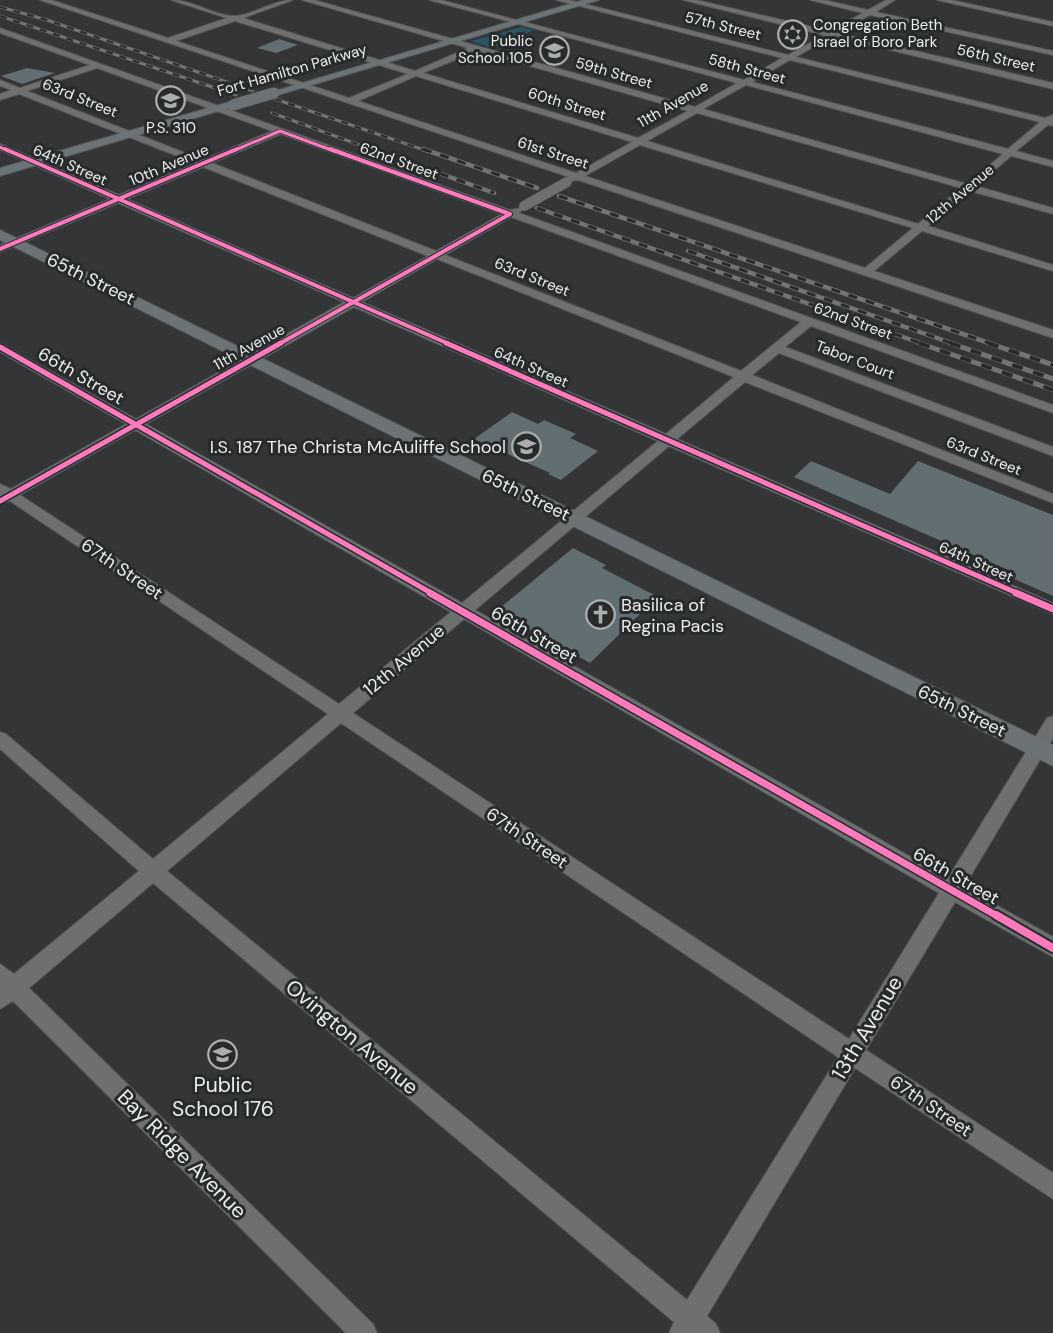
<svg xmlns="http://www.w3.org/2000/svg" width="1053" height="1333" font-family="'DM Sans',sans-serif">
  <style>
    .green { fill: #285664 }
    .building { fill: #626e72 }
    .lines { fill: none; stroke-linecap: round; stroke-linejoin: round }
    .minor-casing { stroke: #515354; stroke-width: 2 }
    .secondary-casing { stroke: #515354; stroke-width: 2 }
    .minor { fill: #6e7070; fill-rule: evenodd }
    .secondary { fill: #6c7376; fill-rule: evenodd }
    .rail-far2-casing { stroke: #727373; stroke-width: 3 }
    .rail-far1-casing { stroke: #727373; stroke-width: 4.5 }
    .rail-casing { stroke: #727373; stroke-width: 5 }
    .rail-far2 { stroke: #282b2c; stroke-width: 2; stroke-dasharray: 7; stroke-linecap: butt }
    .rail-far1 { stroke: #282b2c; stroke-width: 3; stroke-dasharray: 9; stroke-linecap: butt }
    .rail { stroke: #282b2c; stroke-width: 4; stroke-dasharray: 11; stroke-linecap: butt }
    .minor-bridge-casing { stroke: #515354; stroke-width: 11; stroke-linecap: butt }
    .secondary-bridge-casing { stroke: #515354; stroke-width: 12; stroke-linecap: butt }
    .minor-bridge { stroke: #6e7070; stroke-width: 10 }
    .secondary-bridge { stroke: #6c7376; stroke-width: 11 }
    .cycleway-far4-casing { stroke: #282b2c; stroke-width: 4.5 }
    .cycleway-far3-casing { stroke: #282b2c; stroke-width: 6 }
    .cycleway-far2-casing { stroke: #282b2c; stroke-width: 8 }
    .cycleway-far1-casing { stroke: #282b2c; stroke-width: 10 }
    .cycleway-casing { stroke: #282b2c; stroke-width: 12 }
    .cycleway-far4 { stroke: #fd7abc; stroke-width: 3 }
    .cycleway-far3 { stroke: #fd7abc; stroke-width: 4 }
    .cycleway-far2 { stroke: #fd7abc; stroke-width: 5 }
    .cycleway-far1 { stroke: #fd7abc; stroke-width: 7 }
    .cycleway { stroke: #fd7abc; stroke-width: 8 }
    .labels { text-anchor: middle; dominant-baseline: central; stroke-width: 6; stroke-linejoin: round; paint-order: stroke }
    .far-poi-label { font-size: 15px; fill: #ebedee; stroke: #282b2c; text-anchor: start }
    .far-street-label { font-size: 15px; fill: #ebedee; stroke: #282b2c }
    .street-label { font-size: 18px; fill: #ebedee; stroke: #282b2c }
    .poi-label { font-size: 18px; fill: #ebedee; stroke: #282b2c; text-anchor: end }
    .near-street-label { font-size: 21px; fill: #ebedee; stroke: #282b2c }
    .near-poi-label { font-size: 21px; fill: #ebedee; stroke: #282b2c }
  </style>
  <rect width="100%" height="100%" fill="#333536"/>
  <path class="green" d="M522 27 534 30 492 48 471 41Z"/>
  <path class="building" d="M279 39 298 45 276 53 257 48Z
    M27 68 55 73 22 84 1 76Z
    M512 412 538 424 544 420 576 434 570 438 598 451 561 480 548 474 550 473 474 439Z
    M811 461 890 494 918 461 1053 515V596L1010 577 1013 572 794 477Z
    M573 548 606 565 602 568 666 601 653 613 645 609 590 663 496 611Z"/>
  <g class="lines">
    <defs>
      <path id="minor" d="M40 0H51L168 38 227 18 171 0C194 0 214 16 234 16 252 16 272 0 293 0L243 18 415 71 468 48 302 0H314L695 107 737 83 429 0H441L744 80 782 58 556 0H569L788 55 824 35 683 0H696L830 31 863 13 810 0H824L868 10 886 0H895L876 12 1053 51V55L870 15 838 33 1053 83V89L832 36 796 57 1045 118 1053 115V126L1048 125 1016 151 1053 161V167L1011 156 976 186 1053 208V214L970 191 928 226 1053 265V271L922 231 874 271 1053 330V338L578 180 570 181 569 177ZM235 21 408 74 349 98 176 41ZM477 51 688 111 638 138 423 73ZM790 60 1040 122 1008 149 752 82ZM416 76 632 142 576 173 358 101ZM746 85 1003 154 967 184 703 109ZM697 113 961 188 918 224 647 141ZM640 145 913 228 865 268 585 176Z
        M937 0H951L1053 22V26Z
        M0 28 510 210 521 208 522 210 519 213 1053 405V413L811 326 785 347 1053 447V456L779 353 752 375 1053 494V503L745 382 677 439 1053 603V614L669 446 475 610 948 878 1047 718 1053 716V738L964 887 1053 937V957L955 902 866 1050 1053 1173V1199L855 1068 707 1316 716 1324 720 1333H669L674 1322 153 883 29 988 373 1324 377 1333H346L13 1001 0 1009V964L14 974 139 871 0 749V732L6 734 153 859 328 714 10 501 0 503V484L11 489 126 424 0 352V343L136 419 344 302 118 203 0 252V245L110 199 0 150V144L119 195 195 163 19 94 0 100V94L11 90 0 86V80L20 88 90 65 0 33ZM97 68 272 131 203 160 27 91ZM281 134 502 214 436 251 212 163ZM203 167 428 256 353 298 127 199ZM511 217 801 322 741 371 445 255ZM437 259 734 377 666 434 362 302ZM354 307 658 441 462 603 146 424ZM135 430 451 612 339 704 20 495ZM464 619 939 893 849 1039 353 713ZM341 723 838 1057 687 1300 167 871Z"/>
      <path id="secondary" d="M583 0H599L278 95 268 93Z
        M229 102 239 105 0 176V168Z
        M0 230 1053 745V766L0 240Z"/>
    </defs>
    <use href="#minor" class="minor-casing"/>
    <use href="#secondary" class="secondary-casing"/>
    <use href="#minor" class="minor"/>
    <use href="#secondary" class="secondary"/>
    <defs>
      <path id="rail-far2" d="M0 7 47 20 253 91
        M0 16 236 95
        M275 99 427 151
        M272 113 376 151"/>
      <path id="rail-far1" d="M372 149 494 193
        M423 149 537 188
        M559 196 992 344
        M537 208 923 344
        M688 251 954 344"/>
      <path id="rail" d="M919 343 1053 390
        M950 343 1053 379
        M988 343 1053 365"/>
    </defs>
    <use href="#rail-far2" class="rail-far2-casing"/>
    <use href="#rail-far1" class="rail-far1-casing"/>
    <use href="#rail" class="rail-casing"/>
    <use href="#rail-far2" class="rail-far2"/>
    <use href="#rail-far1" class="rail-far1"/>
    <use href="#rail" class="rail"/>
    <defs>
      <path id="minor-bridge" d="M524 206 567 182"/>
      <path id="secondary-bridge" d="M233 105 274 93"/>
    </defs>
    <use href="#minor-bridge" class="minor-bridge-casing"/>
    <use href="#secondary-bridge" class="secondary-bridge-casing"/>
    <use href="#minor-bridge" class="minor-bridge"/>
    <use href="#secondary-bridge" class="secondary-bridge"/>
    <defs>
      <path id="cycleway-far4" d="M0 147 8 151
        M233 151 280 131 334 151"/>
      <path id="cycleway-far3" d="M5 149 449 344
        M330 149 510 214
        M0 249 237 149
        M279 344 510 214"/>
      <path id="cycleway-far2" d="M446 343 1019 594
        M0 347 433 594
        M0 501 281 343"/>
      <path id="cycleway-far1" d="M430 593 999 917
        M1016 593 1053 609"/>
      <path id="cycleway" d="M996 915 1053 948"/>
    </defs>
    <use href="#cycleway-far4" class="cycleway-far4-casing"/>
    <use href="#cycleway-far3" class="cycleway-far3-casing"/>
    <use href="#cycleway-far2" class="cycleway-far2-casing"/>
    <use href="#cycleway-far1" class="cycleway-far1-casing"/>
    <use href="#cycleway" class="cycleway-casing"/>
    <use href="#cycleway-far4" class="cycleway-far4"/>
    <use href="#cycleway-far3" class="cycleway-far3"/>
    <use href="#cycleway-far2" class="cycleway-far2"/>
    <use href="#cycleway-far1" class="cycleway-far1"/>
    <use href="#cycleway" class="cycleway"/>
  </g>
  <defs>
    <symbol id="synagogue-ring" viewBox="-11 -11 22 22"><circle r="9.5" fill="#282b2c" stroke="#abadae" stroke-width="1.5"/><path d="M0-6.5L5.6 3.2H-5.6ZM0 6.5L5.6-3.2H-5.6Z" fill="#abadae"/></symbol>
    <symbol id="school-ring" viewBox="-11 -11 22 22"><circle r="9.5" fill="#282b2c" stroke="#abadae" stroke-width="1.5"/><path d="M0-5L7-2L0 1L-7-2ZM-4 1L0 2.5L4 1V4Q0 6-4 4Z" fill="#abadae"/></symbol>
    <symbol id="church-ring" viewBox="-11 -11 22 22"><circle r="9.5" fill="#282b2c" stroke="#abadae" stroke-width="1.5"/><path d="M-1.2-6h2.4v3.5h3.3v2.4h-3.3V6h-2.4V-.1h-3.3v-2.4h3.3Z" fill="#abadae"/></symbol>
  </defs>
  <g fill-rule="evenodd">
    <use href="#synagogue-ring" x="776" y="18" width="33" height="33"/>
    <use href="#school-ring" x="538" y="34" width="33" height="33"/>
    <use href="#school-ring" x="154" y="84" width="33" height="33"/>
    <use href="#school-ring" x="510" y="430" width="33" height="33"/>
    <use href="#church-ring" x="584" y="598" width="33" height="33"/>
    <use href="#school-ring" x="206" y="1038" width="33" height="33"/>
  </g>
  <g class="labels">
    <g class="far-poi-label">
      <text x="813" y="25">Congregation Beth<tspan x="813" dy="17">Israel of Boro Park</tspan></text>
      <text x="533" y="41" text-anchor="end">Public<tspan x="533" dy="17">School 105</tspan></text>
      <text x="171" y="128" text-anchor="middle">P.S. 310</text>
    </g>
    <g class="far-street-label">
      <text transform="translate(723 26) rotate(14)">57th Street</text>
      <text transform="translate(996 58) rotate(13)">56th Street</text>
      <text transform="translate(747 69) rotate(15)">58th Street</text>
      <text transform="translate(292 70) rotate(-16)">Fort Hamilton Parkway</text>
      <text transform="translate(614 73) rotate(16)">59th Street</text>
      <text transform="translate(80 98) rotate(22)">63rd Street</text>
      <text transform="translate(567 104) rotate(17)">60th Street</text>
      <text transform="translate(673 104) rotate(-30)">11th Avenue</text>
      <text transform="translate(553 153) rotate(18)">61st Street</text>
      <text transform="translate(399 161) rotate(20)">62nd Street</text>
      <text transform="translate(70 165) rotate(24)">64th Street</text>
      <text transform="translate(169 165) rotate(-23)">10th Avenue</text>
      <text transform="translate(960 194) rotate(-40)">12th Avenue</text>
      <text transform="translate(532 277) rotate(22)">63rd Street</text>
      <text transform="translate(853 321) rotate(20)">62nd Street</text>
      <text transform="translate(249 347) rotate(-29)">11th Avenue</text>
      <text transform="translate(855 360) rotate(21)">Tabor Court</text>
      <text transform="translate(531 367) rotate(24)">64th Street</text>
      <text transform="translate(984 456) rotate(22)">63rd Street</text>
      <text transform="translate(976 562) rotate(24)">64th Street</text>
    </g>
    <g class="street-label">
      <text transform="translate(91 279) rotate(26)">65th Street</text>
      <text transform="translate(81 376) rotate(30)">66th Street</text>
      <text transform="translate(526 495) rotate(26)">65th Street</text>
      <text transform="translate(122 569) rotate(34)">67th Street</text>
      <text transform="translate(534 635) rotate(30)">66th Street</text>
      <text transform="translate(404 660) rotate(-40)">12th Avenue</text>
      <text transform="translate(962 711) rotate(26)">65th Street</text>
      <text transform="translate(527 838) rotate(34)">67th Street</text>
      <text transform="translate(956 876) rotate(30)">66th Street</text>
      <text transform="translate(931 1106) rotate(34)">67th Street</text>
    </g>
    <g class="poi-label">
      <text x="506" y="447">I.S. 187 The Christa McAuliffe School</text>
      <text x="621" y="605" text-anchor="start">Basilica of<tspan x="621" dy="21">Regina Pacis</tspan></text>
    </g>
    <g class="near-street-label">
      <text transform="translate(867 1028) rotate(-59)">13th Avenue</text>
      <text transform="translate(352 1037) rotate(40)">Ovington Avenue</text>
      <text transform="translate(182 1154) rotate(45)">Bay Ridge Avenue</text>
    </g>
    <g class="near-poi-label">
      <text x="223" y="1085">Public<tspan x="223" dy="24">School 176</tspan></text>
    </g>
  </g>
</svg>
